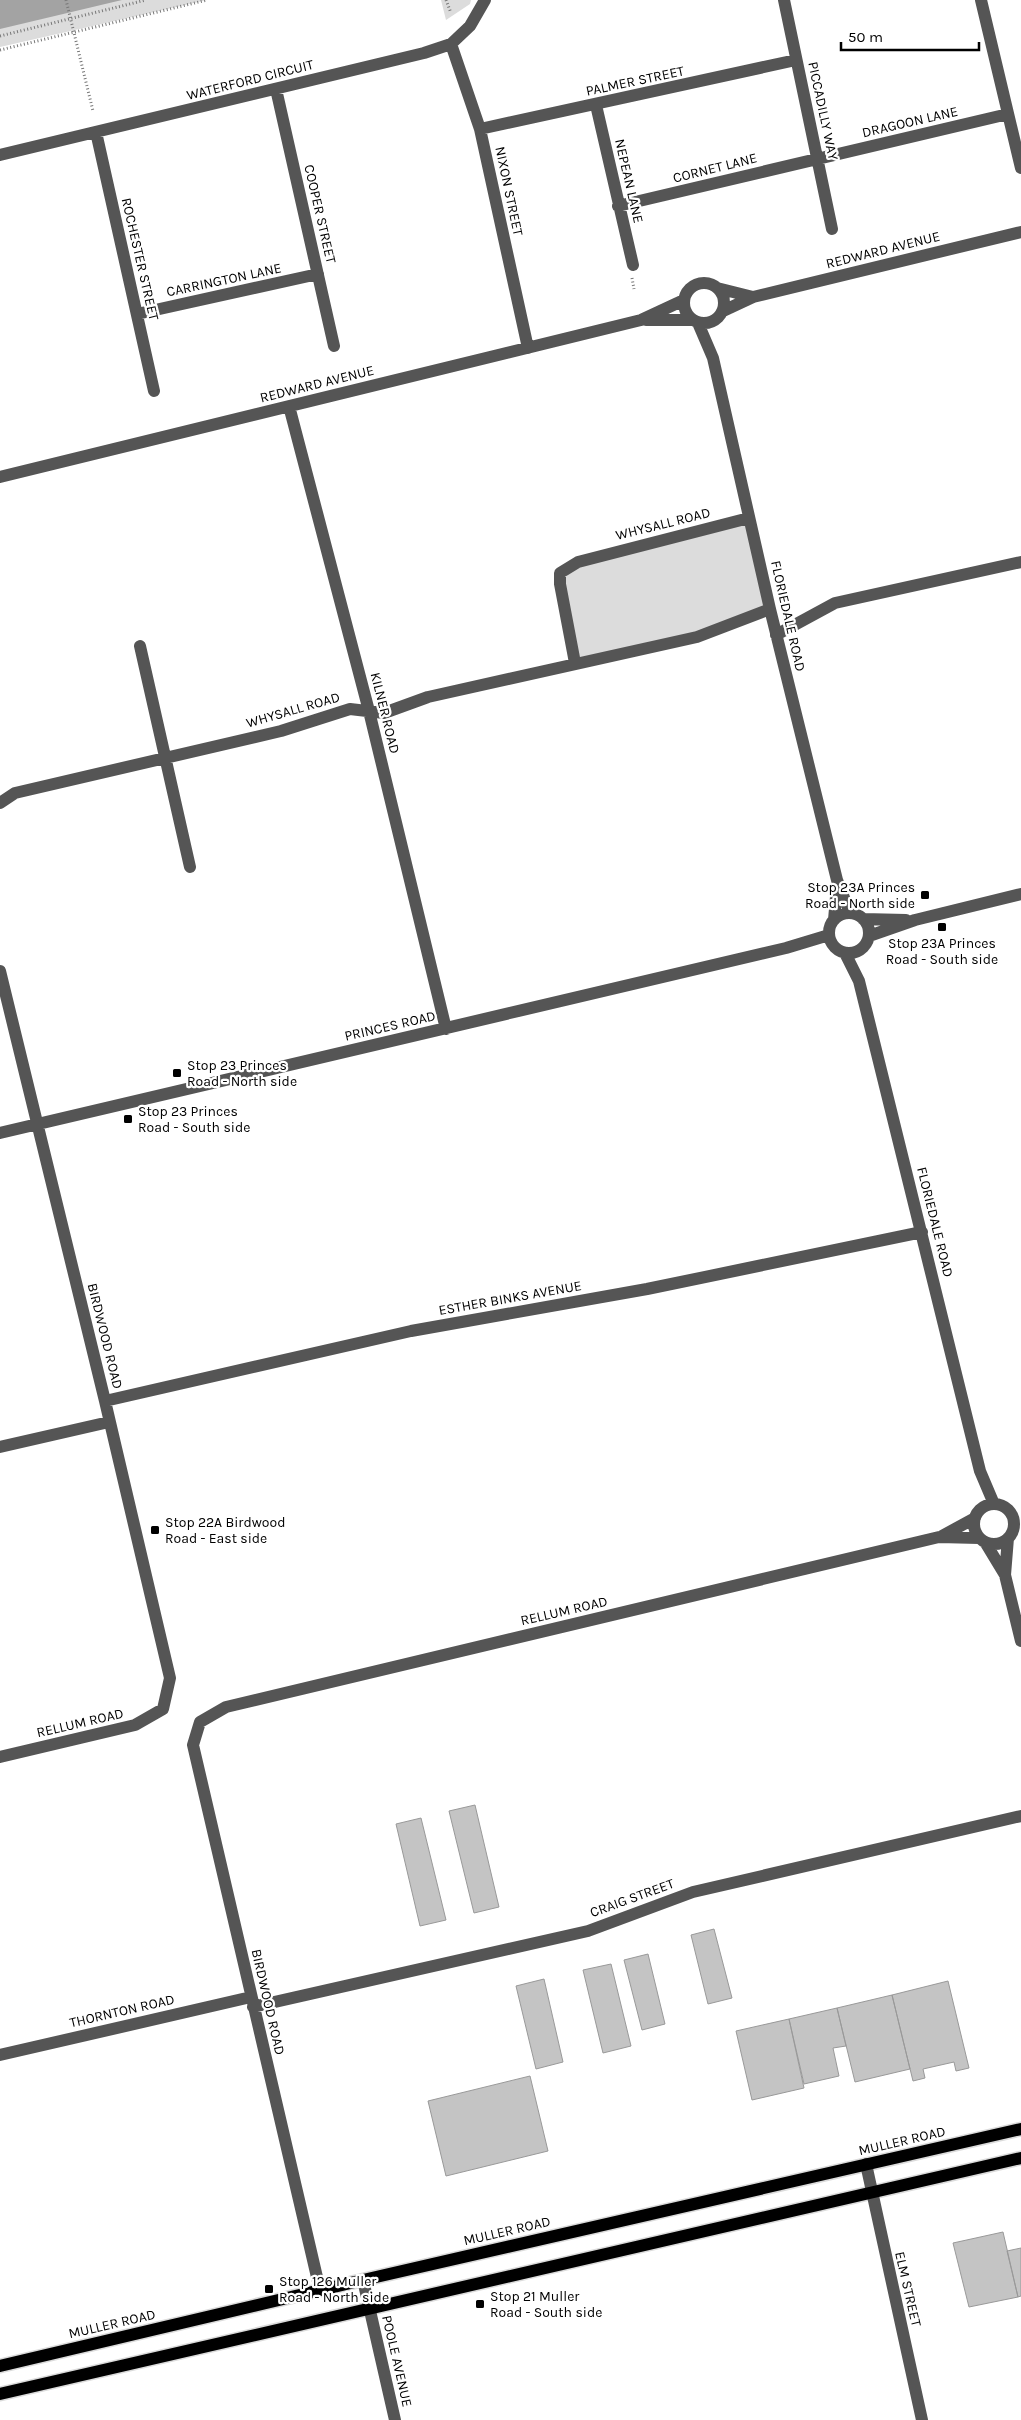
<svg xmlns="http://www.w3.org/2000/svg" width="1021" height="2420" font-family="Karla,sans-serif">
  <style>
    .green { fill: #dcdcdc }
    .water { fill: #a3a3a3 }
    .building { fill: #c4c4c4; stroke: #999 }
    .lines { fill: none; stroke-linecap: round; stroke-linejoin: round }
    .major-casing { stroke: #dbdbdb; stroke-width: 15 }
    .path { stroke: #777; stroke-width: 3; stroke-dasharray: 1 2.5; stroke-linecap: butt }
    .minor { stroke: #555; stroke-width: 12 }
    .major { stroke: #000; stroke-width: 12 }
    .poi-dot { fill: #000; stroke: #fff; stroke-width: 2 }
    .labels { text-anchor: middle; dominant-baseline: central; stroke-width: 4.5; stroke-linejoin: round; paint-order: stroke }
    .street-label { font-size: 14px; fill: #000; stroke: #fff }
    .poi-label { font-size: 14px; fill: #000; stroke: #fff; text-anchor: start }
  </style>
  <rect width="100%" height="100%" fill="#fff"/>
  <path class="green" d="M0 0H207L0 47Z
    M441 0H471L470 4 446 20Z
    M749 518 770 609 697 637 575 663 560 584 578 562Z"/>
  <path class="water" d="M0 0H122L0 29Z"/>
  <path class="building" d="M475 1805 499 1907 474 1913 449 1811Z
    M421 1818 446 1920 420 1926 396 1824Z
    M714 1929 732 1998 708 2004 691 1935Z
    M648 1954 665 2024 642 2030 624 1960Z
    M611 1964 631 2046 603 2053 583 1970Z
    M544 1979 563 2062 536 2069 516 1986Z
    M948 1981 969 2068 956 2071 954 2062 923 2069 925 2078 913 2081 892 1995Z
    M892 1995 910 2069 855 2082 837 2008Z
    M837 2008 846 2046 833 2048 839 2076 804 2084 789 2019Z
    M789 2019 804 2088 752 2100 736 2031Z
    M530 2076 548 2151 446 2176 428 2101Z
    M1003 2232 1018 2297 969 2307 953 2243Z
    M1021 2248V2296L1018 2297 1007 2251Z"/>
  <g class="lines">
    <defs>
      <path id="major" d="M0 2366 363 2280 1021 2129
        M0 2394 1021 2158"/>
    </defs>
    <use href="#major" class="major-casing"/>
    <path class="path" d="M66 0 93 111
      M446 0 451 13
      M0 36 146 0
      M0 50 207 0
      M632 278 634 289"/>
    <path class="minor" d="M784 0 832 229
      M981 0 1021 168
      M451 44 480 129 528 348
      M276 89 334 346
      M596 105 633 265
      M480 129 796 60
      M96 132 154 391
      M0 155 424 53 451 44 470 26 485 0
      M618 206 1008 114
      M684 303a20 20 0 1 1 40 0a20 20 0 1 1-40 0Z
      M717 288 753 297
      M723 311 753 297 1021 232
      M137 314 318 274
      M646 320H692
      M698 323 713 358 770 609 837 880 850 913
      M289 406 369 711 446 1029
      M0 477 641 320 684 300
      M776 635 835 603 1021 562
      M140 646 190 867
      M575 663 560 584V573L578 562 749 518
      M0 803 15 793 281 731 350 709 384 713 428 697 697 637 770 609
      M829 933a20 20 0 1 1 40 0a20 20 0 1 1-40 0Z
      M863 919 906 920
      M834 920 837 885
      M869 936 915 920 1021 894
      M845 953 859 981 980 1471 994 1504
      M0 971 105 1401 170 1678 163 1709 135 1725 0 1757
      M0 1133 786 948 829 935
      M105 1401 411 1331 647 1289 922 1232
      M0 1447 109 1422
      M974 1524a20 20 0 1 1 40 0a20 20 0 1 1-40 0Z
      M942 1536 975 1518
      M1008 1538 1005 1575 1021 1641
      M985 1542 1005 1575
      M253 2007 588 1931 693 1892 1021 1816
      M0 2055 251 1997
      M866 2164 922 2420
      M363 2280 395 2420
      M320 2290 193 1745 200 1722 226 1707 939 1537 979 1538"/>
    <use href="#major" class="major"/>
  </g>
  <g class="poi-dot">
    <rect x="920" y="890" width="10" height="10" rx="2.5"/>
    <rect x="937" y="922" width="10" height="10" rx="2.5"/>
    <rect x="172" y="1068" width="10" height="10" rx="2.5"/>
    <rect x="123" y="1114" width="10" height="10" rx="2.5"/>
    <rect x="150" y="1525" width="10" height="10" rx="2.5"/>
    <rect x="264" y="2284" width="10" height="10" rx="2.5"/>
    <rect x="475" y="2299" width="10" height="10" rx="2.5"/>
  </g>
  <g class="labels">
    <g class="street-label">
      <text transform="translate(250 80) rotate(-14)">WATERFORD CIRCUIT</text>
      <text transform="translate(635 81) rotate(-12)">PALMER STREET</text>
      <text transform="translate(823 111) rotate(78)">PICCADILLY WAY</text>
      <text transform="translate(910 122) rotate(-13)">DRAGOON LANE</text>
      <text transform="translate(715 168) rotate(-14)">CORNET LANE</text>
      <text transform="translate(629 181) rotate(77)">NEPEAN LANE</text>
      <text transform="translate(509 191) rotate(78)">NIXON STREET</text>
      <text transform="translate(320 214) rotate(77)">COOPER STREET</text>
      <text transform="translate(883 250) rotate(-14)">REDWARD AVENUE</text>
      <text transform="translate(140 259) rotate(77)">ROCHESTER STREET</text>
      <text transform="translate(224 280) rotate(-12)">CARRINGTON LANE</text>
      <text transform="translate(317 384) rotate(-14)">REDWARD AVENUE</text>
      <text transform="translate(663 524) rotate(-14)">WHYSALL ROAD</text>
      <text transform="translate(788 616) rotate(77)">FLORIEDALE ROAD</text>
      <text transform="translate(293 710) rotate(-16)">WHYSALL ROAD</text>
      <text transform="translate(385 713) rotate(76)">KILNER ROAD</text>
      <text transform="translate(390 1026) rotate(-13)">PRINCES ROAD</text>
      <text transform="translate(935 1222) rotate(76)">FLORIEDALE ROAD</text>
      <text transform="translate(510 1298) rotate(-10)">ESTHER BINKS AVENUE</text>
      <text transform="translate(105 1336) rotate(76)">BIRDWOOD ROAD</text>
      <text transform="translate(564 1611) rotate(-13)">RELLUM ROAD</text>
      <text transform="translate(80 1723) rotate(-13)">RELLUM ROAD</text>
      <text transform="translate(632 1898) rotate(-20)">CRAIG STREET</text>
      <text transform="translate(268 2002) rotate(77)">BIRDWOOD ROAD</text>
      <text transform="translate(122 2011) rotate(-13)">THORNTON ROAD</text>
      <text transform="translate(902 2141) rotate(-13)">MULLER ROAD</text>
      <text transform="translate(507 2231) rotate(-13)">MULLER ROAD</text>
      <text transform="translate(908 2289) rotate(77)">ELM STREET</text>
      <text transform="translate(112 2324) rotate(-13)">MULLER ROAD</text>
      <text transform="translate(397 2361) rotate(77)">POOLE AVENUE</text>
    </g>
    <g class="poi-label">
      <text x="915" y="887" text-anchor="end">Stop 23A Princes<tspan x="915" dy="16">Road - North side</tspan></text>
      <text x="942" y="943" text-anchor="middle">Stop 23A Princes<tspan x="942" dy="16">Road - South side</tspan></text>
      <text x="187" y="1065">Stop 23 Princes<tspan x="187" dy="16">Road - North side</tspan></text>
      <text x="138" y="1111">Stop 23 Princes<tspan x="138" dy="16">Road - South side</tspan></text>
      <text x="165" y="1522">Stop 22A Birdwood<tspan x="165" dy="16">Road - East side</tspan></text>
      <text x="279" y="2281">Stop 126 Muller<tspan x="279" dy="16">Road - North side</tspan></text>
      <text x="490" y="2296">Stop 21 Muller<tspan x="490" dy="16">Road - South side</tspan></text>
    </g>
  </g>
  <path d="M841 42v8h138v-8" fill="none" stroke="#000000" stroke-width="2.5"/>
  <text x="848" y="42" font-size="15" fill="#000000" stroke="#ffffff" stroke-width="4" paint-order="stroke">50 m</text>
</svg>
